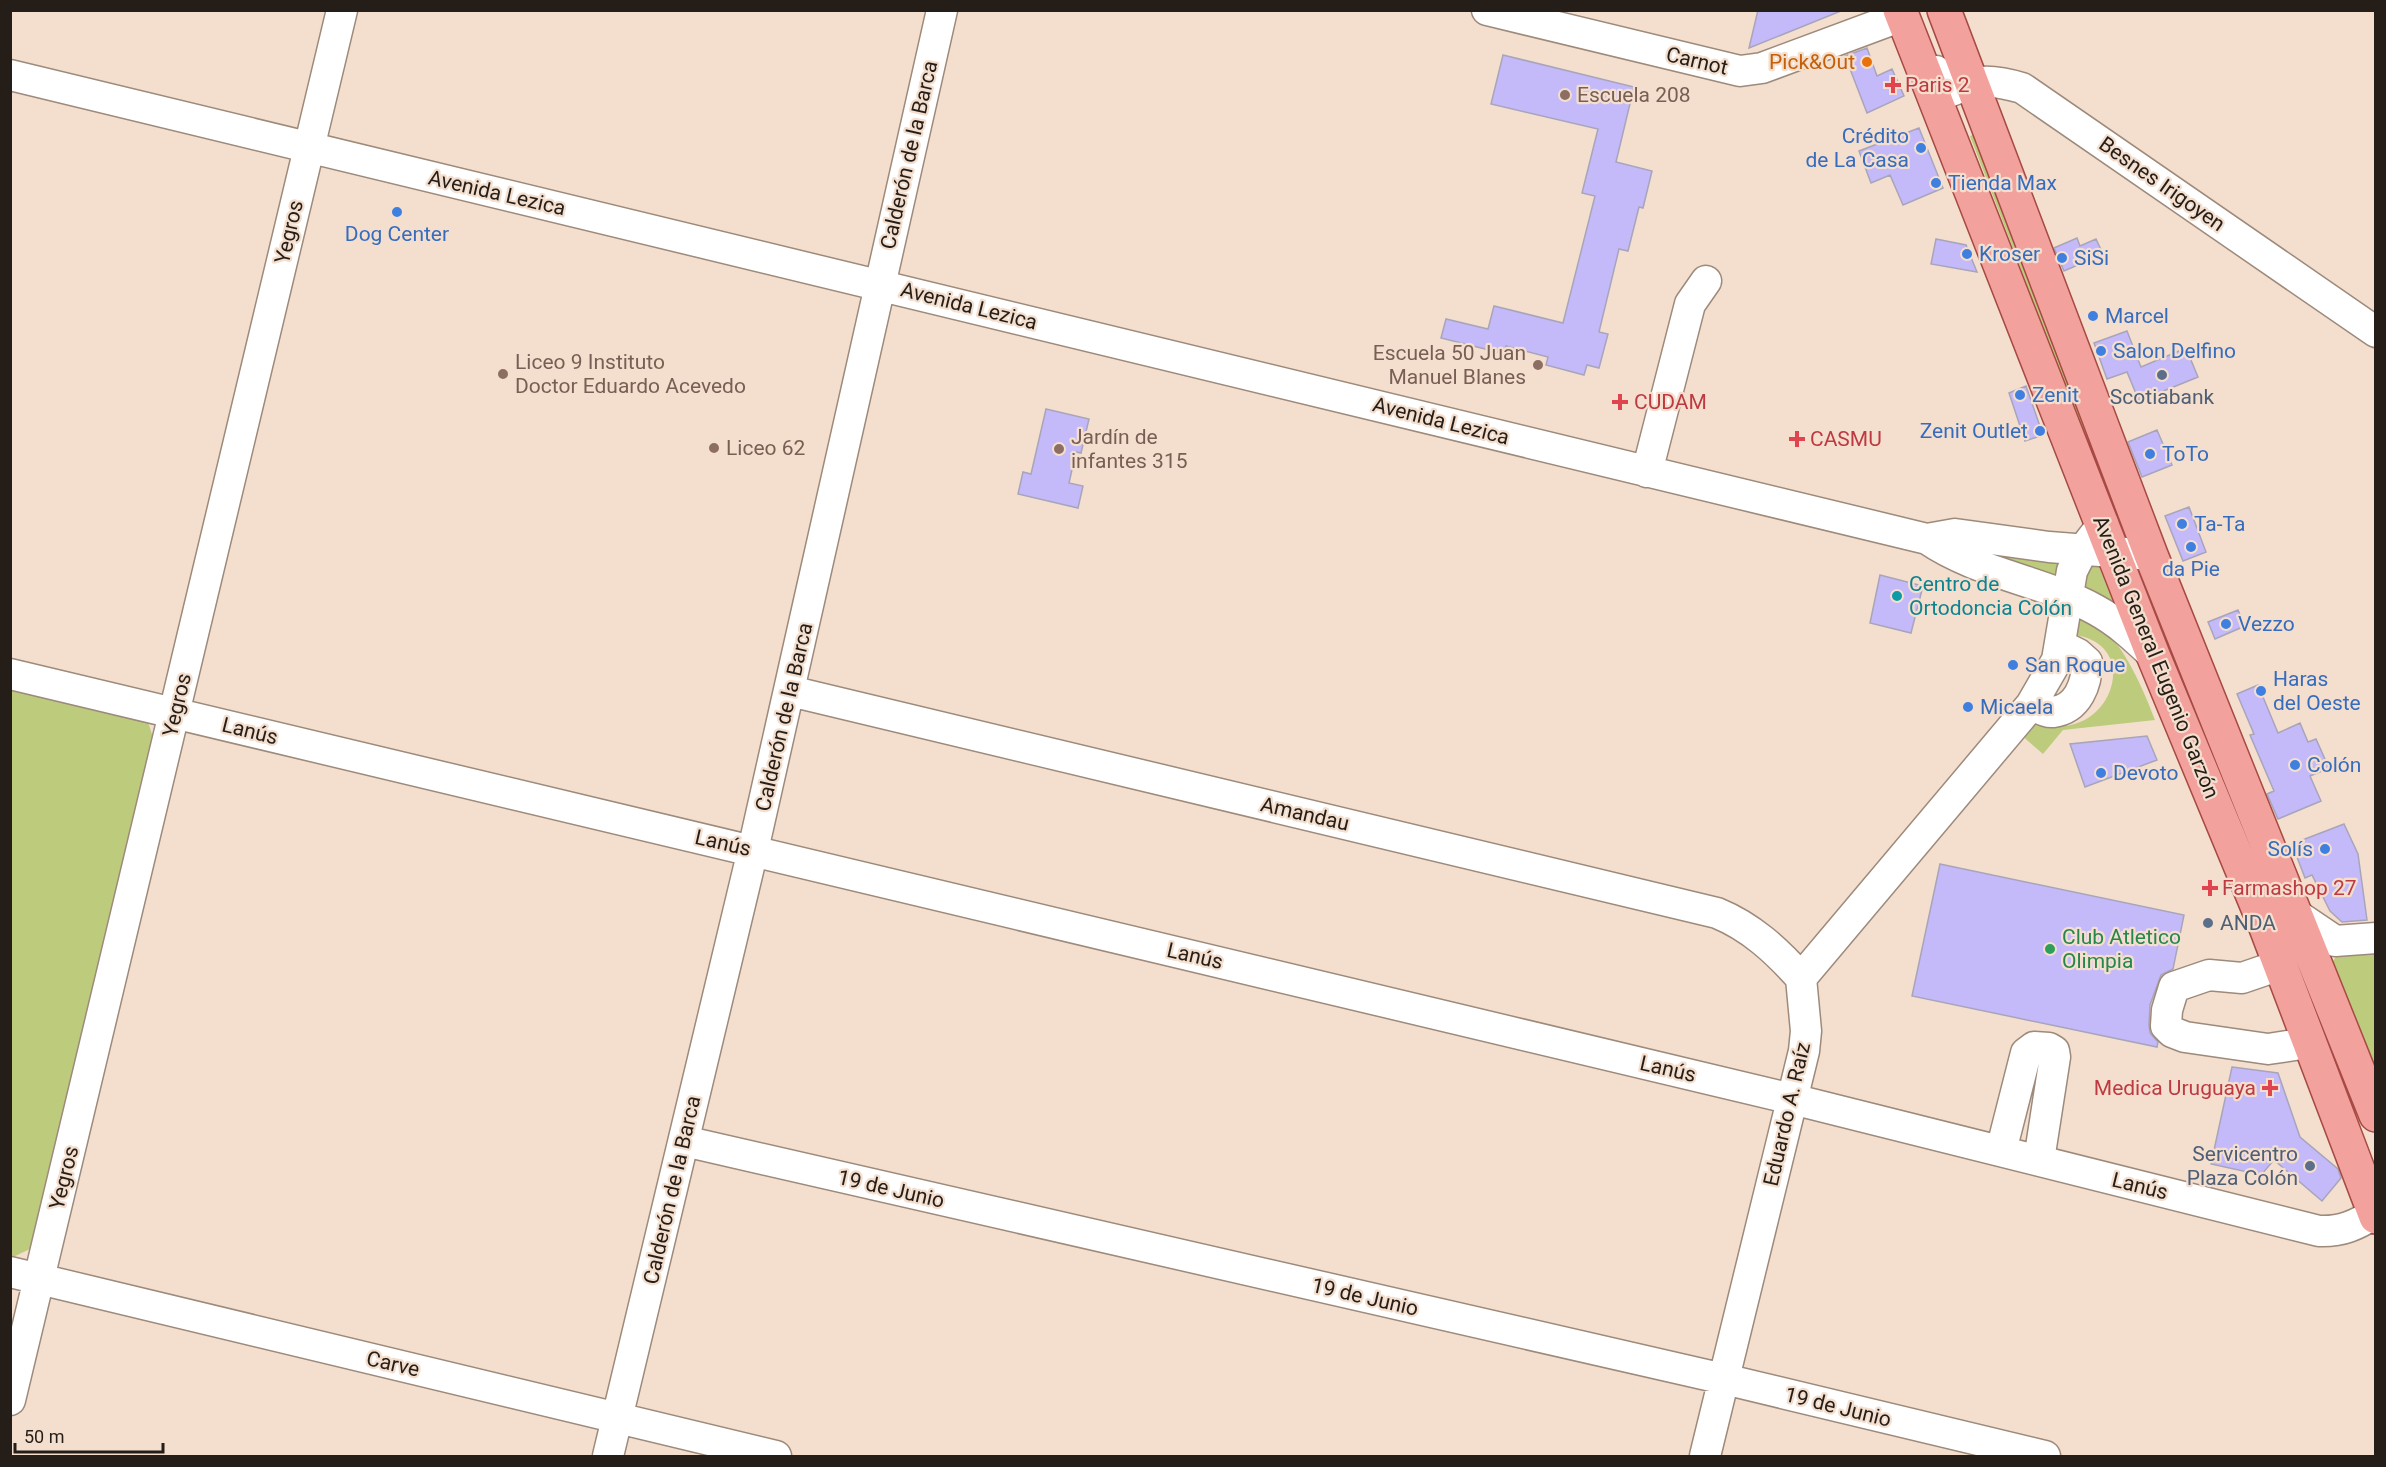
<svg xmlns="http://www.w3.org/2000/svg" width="2386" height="1467" font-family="Roboto,sans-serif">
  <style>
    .green { fill: #bdcc7c }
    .building { fill: #c4b9f9; stroke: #a8a5ba; stroke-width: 1.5 }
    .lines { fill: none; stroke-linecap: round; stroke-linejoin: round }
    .minor-casing { stroke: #9d8a7b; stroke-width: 33 }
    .major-casing { stroke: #a64a43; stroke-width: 36 }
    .minor { stroke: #fff; stroke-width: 30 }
    .major { stroke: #f3a19d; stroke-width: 33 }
    .food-dot { fill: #e8710a; stroke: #f4dfcf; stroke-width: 2 }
    .health-dot { fill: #e0444e; stroke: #f4dfcf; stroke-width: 2 }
    .education-dot { fill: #8d6e63; stroke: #f4dfcf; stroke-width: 2 }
    .shop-dot { fill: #3f7fe0; stroke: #f4dfcf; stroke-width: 2 }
    .service-dot { fill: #5c6f8a; stroke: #f4dfcf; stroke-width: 2 }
    .culture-dot { fill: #0f9aa8; stroke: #f4dfcf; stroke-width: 2 }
    .leisure-dot { fill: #2e9e5b; stroke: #f4dfcf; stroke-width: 2 }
    .labels { text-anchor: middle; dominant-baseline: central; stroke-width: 4.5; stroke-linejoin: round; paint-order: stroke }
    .street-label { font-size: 21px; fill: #251d17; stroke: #f4dfcf }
    .food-label { font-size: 21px; fill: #c56008; stroke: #f4dfcf; text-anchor: end }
    .health-label { font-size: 21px; fill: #be3a42; stroke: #f4dfcf; text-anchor: start }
    .education-label { font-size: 21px; fill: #785e54; stroke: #f4dfcf; text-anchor: start }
    .shop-label { font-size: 21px; fill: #366cbe; stroke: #f4dfcf; text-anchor: start }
    .service-label { font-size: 21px; fill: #4e5e75; stroke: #f4dfcf }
    .culture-label { font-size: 21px; fill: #0d838f; stroke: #f4dfcf; text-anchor: start }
    .leisure-label { font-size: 21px; fill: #27864d; stroke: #f4dfcf; text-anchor: start }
  </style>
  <rect width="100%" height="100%" fill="#f4dfcf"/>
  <path class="green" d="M1981 132 2114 505 2110 501 1970 136Z
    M1980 549 2059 563 2056 580Z
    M2097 564 2099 567 2116 609 2082 589V567Z
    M2144 591H2146L2279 911 2276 912Z
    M2082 619C2087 621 2095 622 2100 626 2125 646 2144 691 2155 720L2063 730 2043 754 2020 734 2032 719C2042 722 2053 727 2064 726 2116 722 2137 644 2075 635L2079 620Z
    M11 687 148 722 153 737 36 1240 30 1249 11 1258Z
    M2375 947V1084L2331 966C2337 947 2358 949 2375 947Z"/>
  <path class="building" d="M1758 10H1841V11L1749 48Z
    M1867 48 1877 76 1892 69 1904 96 1867 113 1845 56Z
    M1503 55 1634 87 1616 162 1652 171 1643 208 1639 207 1628 251 1619 249 1599 332 1608 334 1599 368 1587 365 1584 375 1546 365 1548 357 1506 346 1505 354 1441 338 1446 319 1488 329 1494 306 1563 323 1595 196 1582 193 1598 129 1491 104Z
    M1919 128 1943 188 1903 205 1890 175 1871 183 1859 151Z
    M2077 238 2080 246 2096 239 2103 254 2064 271 2054 248Z
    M1936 239 1966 245 1977 272 1931 264Z
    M2127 331 2141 367 2186 348 2198 377 2139 401 2127 372 2107 379 2094 343Z
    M2026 386 2043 435 2025 441 2009 393Z
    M1046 409 1089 419 1081 453 1076 452 1069 483 1083 486 1078 508 1018 494 1023 472 1031 474Z
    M2157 430 2172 465 2142 477 2128 442Z
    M2189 507 2206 552 2183 561 2165 516Z
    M1880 575 1923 586 1911 633 1870 623Z
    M2238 610 2245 626 2215 639 2208 622Z
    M2258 685 2278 733 2300 723 2308 742 2316 739 2329 768 2310 776 2321 801 2278 819 2267 794 2274 791 2250 735 2254 734 2237 694Z
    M2147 736 2157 760 2085 787 2070 744Z
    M2344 824 2358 854 2367 920 2342 922 2330 911 2312 875 2305 878 2292 844Z
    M1940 864 2184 915 2173 969 2161 975 2150 1005 2149 1025 2150 1033 2158 1042 2157 1047 1912 996Z
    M2232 1067 2278 1073 2300 1137 2338 1169 2341 1178 2322 1201 2274 1160 2261 1175 2211 1164Z"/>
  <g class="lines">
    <defs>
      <path id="minor" d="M1487 10 1740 71 1762 68 1902 16
        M1936 71V97C1973 82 1982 76 2022 88L2376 332
        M10 75 1927 539C1978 574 2042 580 2096 610 2118 622 2135 638 2153 655
        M1647 472 1690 304 1706 281
        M1927 539 1955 534 2049 547 2151 555
        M10 674 1792 1099 2319 1231C2342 1232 2356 1225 2376 1213
        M790 691 1717 913C1751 927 1776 950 1801 978
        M2031 705C2037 707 2047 713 2053 712 2078 709 2087 684 2087 662L2078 654 2060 645
        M2295 914 2335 941 2376 938
        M2280 965 2242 978 2209 975 2174 987 2167 1010 2166 1026 2172 1032 2185 1037 2268 1049 2308 1043
        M684 1141 1724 1379 2045 1456
        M2001 1151 2026 1053 2034 1047 2049 1048 2054 1051 2055 1057 2039 1160
        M10 1272 776 1456
        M10 1400 342 10
        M608 1456 753 850 942 10
        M1705 1456 1804 1051 1806 1031 1801 978 2031 705 2057 660 2072 571 2082 551 2103 524"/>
      <path id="major" d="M1900 10 2153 655 2265 925 2376 1217
        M1944 10 2151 555 2376 1115"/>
    </defs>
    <use href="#minor" class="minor-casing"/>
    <use href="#major" class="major-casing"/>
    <use href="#minor" class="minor"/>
    <use href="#major" class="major"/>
  </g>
  <circle class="food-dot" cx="1867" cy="62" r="6"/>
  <g class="health-dot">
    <path d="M1890 76h6v6h6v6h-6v6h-6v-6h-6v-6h6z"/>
    <path d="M1617 393h6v6h6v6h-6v6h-6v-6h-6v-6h6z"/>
    <path d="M1794 430h6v6h6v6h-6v6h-6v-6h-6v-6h6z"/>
    <path d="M2207 879h6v6h6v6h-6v6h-6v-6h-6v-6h6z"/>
    <path d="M2267 1079h6v6h6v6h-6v6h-6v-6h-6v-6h6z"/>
  </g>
  <g class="education-dot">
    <circle cx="1565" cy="95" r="6"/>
    <circle cx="1538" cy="365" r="6"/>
    <circle cx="503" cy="374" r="6"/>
    <circle cx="714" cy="448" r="6"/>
    <circle cx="1059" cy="449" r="6"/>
  </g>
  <g class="shop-dot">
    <circle cx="1921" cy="148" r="6"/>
    <circle cx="1936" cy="183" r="6"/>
    <circle cx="397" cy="212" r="6"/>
    <circle cx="1967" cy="254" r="6"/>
    <circle cx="2062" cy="258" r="6"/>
    <circle cx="2093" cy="316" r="6"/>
    <circle cx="2101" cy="351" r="6"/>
    <circle cx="2020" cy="395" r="6"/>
    <circle cx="2040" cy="431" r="6"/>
    <circle cx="2150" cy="454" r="6"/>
    <circle cx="2182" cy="524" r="6"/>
    <circle cx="2191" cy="547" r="6"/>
    <circle cx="2226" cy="624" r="6"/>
    <circle cx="2013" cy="665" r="6"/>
    <circle cx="2261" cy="691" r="6"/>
    <circle cx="1968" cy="707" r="6"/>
    <circle cx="2295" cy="765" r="6"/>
    <circle cx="2101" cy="773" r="6"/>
    <circle cx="2325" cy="849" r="6"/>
  </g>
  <g class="service-dot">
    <circle cx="2162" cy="375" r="6"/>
    <circle cx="2208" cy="923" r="6"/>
    <circle cx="2310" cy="1166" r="6"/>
  </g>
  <circle class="culture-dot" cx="1897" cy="596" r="6"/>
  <circle class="leisure-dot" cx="2050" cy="949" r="6"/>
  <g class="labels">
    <g class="street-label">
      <text transform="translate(1697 61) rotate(13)">Carnot</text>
      <text transform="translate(909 155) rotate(-77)">Calderón de la Barca</text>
      <text transform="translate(2162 184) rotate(35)">Besnes Irigoyen</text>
      <text transform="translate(497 193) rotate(13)">Avenida Lezica</text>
      <text transform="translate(289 232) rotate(-77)">Yegros</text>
      <text transform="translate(969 306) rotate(14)">Avenida Lezica</text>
      <text transform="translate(1441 421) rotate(14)">Avenida Lezica</text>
      <text transform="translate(2156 657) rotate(68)">Avenida General Eugenio Garzón</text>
      <text transform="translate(177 705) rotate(-77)">Yegros</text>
      <text transform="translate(784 717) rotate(-77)">Calderón de la Barca</text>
      <text transform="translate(250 731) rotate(14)">Lanús</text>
      <text transform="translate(1305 814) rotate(13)">Amandau</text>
      <text transform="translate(723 843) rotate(13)">Lanús</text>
      <text transform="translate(1195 956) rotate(13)">Lanús</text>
      <text transform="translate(1668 1069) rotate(13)">Lanús</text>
      <text transform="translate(1787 1114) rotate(-77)">Eduardo A. Raíz</text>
      <text transform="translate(64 1178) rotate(-76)">Yegros</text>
      <text transform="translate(2140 1186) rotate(14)">Lanús</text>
      <text transform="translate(891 1189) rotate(13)">19 de Junio</text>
      <text transform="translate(672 1190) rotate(-77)">Calderón de la Barca</text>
      <text transform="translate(1365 1297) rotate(13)">19 de Junio</text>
      <text transform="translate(393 1364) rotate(13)">Carve</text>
      <text transform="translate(1838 1407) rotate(14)">19 de Junio</text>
    </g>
    <g class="food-label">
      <text x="1855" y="62">Pick&amp;Out</text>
    </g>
    <g class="health-label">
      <text x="1905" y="85">Paris 2</text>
      <text x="1634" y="402">CUDAM</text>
      <text x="1810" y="439">CASMU</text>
      <text x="2222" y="888">Farmashop 27</text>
      <text x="2256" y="1088" text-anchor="end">Medica Uruguaya</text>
    </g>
    <g class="education-label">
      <text x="1577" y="95">Escuela 208</text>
      <text x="1526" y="353" text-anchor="end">Escuela 50 Juan<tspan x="1526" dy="24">Manuel Blanes</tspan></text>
      <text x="515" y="362">Liceo 9 Instituto<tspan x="515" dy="24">Doctor Eduardo Acevedo</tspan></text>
      <text x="1071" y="437">Jardín de<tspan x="1071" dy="24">infantes 315</tspan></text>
      <text x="726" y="448">Liceo 62</text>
    </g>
    <g class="shop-label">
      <text x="1909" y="136" text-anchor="end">Crédito<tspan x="1909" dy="24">de La Casa</tspan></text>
      <text x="1948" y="183">Tienda Max</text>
      <text x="397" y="234" text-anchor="middle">Dog Center</text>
      <text x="1979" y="254">Kroser</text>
      <text x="2074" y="258">SiSi</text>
      <text x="2105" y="316">Marcel</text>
      <text x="2113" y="351">Salon Delfino</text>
      <text x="2032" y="395">Zenit</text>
      <text x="2028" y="431" text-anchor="end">Zenit Outlet</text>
      <text x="2162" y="454">ToTo</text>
      <text x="2194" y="524">Ta-Ta</text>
      <text x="2191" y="569" text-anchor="middle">da Pie</text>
      <text x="2238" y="624">Vezzo</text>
      <text x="2025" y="665">San Roque</text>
      <text x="2273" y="679">Haras<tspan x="2273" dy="24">del Oeste</tspan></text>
      <text x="1980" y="707">Micaela</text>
      <text x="2307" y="765">Colón</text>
      <text x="2113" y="773">Devoto</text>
      <text x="2313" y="849" text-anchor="end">Solís</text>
    </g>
    <g class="service-label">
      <text x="2162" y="397">Scotiabank</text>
      <text x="2220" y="923" text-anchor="start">ANDA</text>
      <text x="2298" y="1154" text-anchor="end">Servicentro<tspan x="2298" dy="24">Plaza Colón</tspan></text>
    </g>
    <g class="culture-label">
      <text x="1909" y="584">Centro de<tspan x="1909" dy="24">Ortodoncia Colón</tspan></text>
    </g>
    <g class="leisure-label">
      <text x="2062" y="937">Club Atletico<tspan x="2062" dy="24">Olimpia</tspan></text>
    </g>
  </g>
  <rect width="2386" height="1467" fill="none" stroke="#251d17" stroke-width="24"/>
  <path d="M15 1443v9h148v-9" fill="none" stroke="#251d17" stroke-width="3"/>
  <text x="24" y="1443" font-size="18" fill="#251d17" stroke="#f4dfcf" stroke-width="4.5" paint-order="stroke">50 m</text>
</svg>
